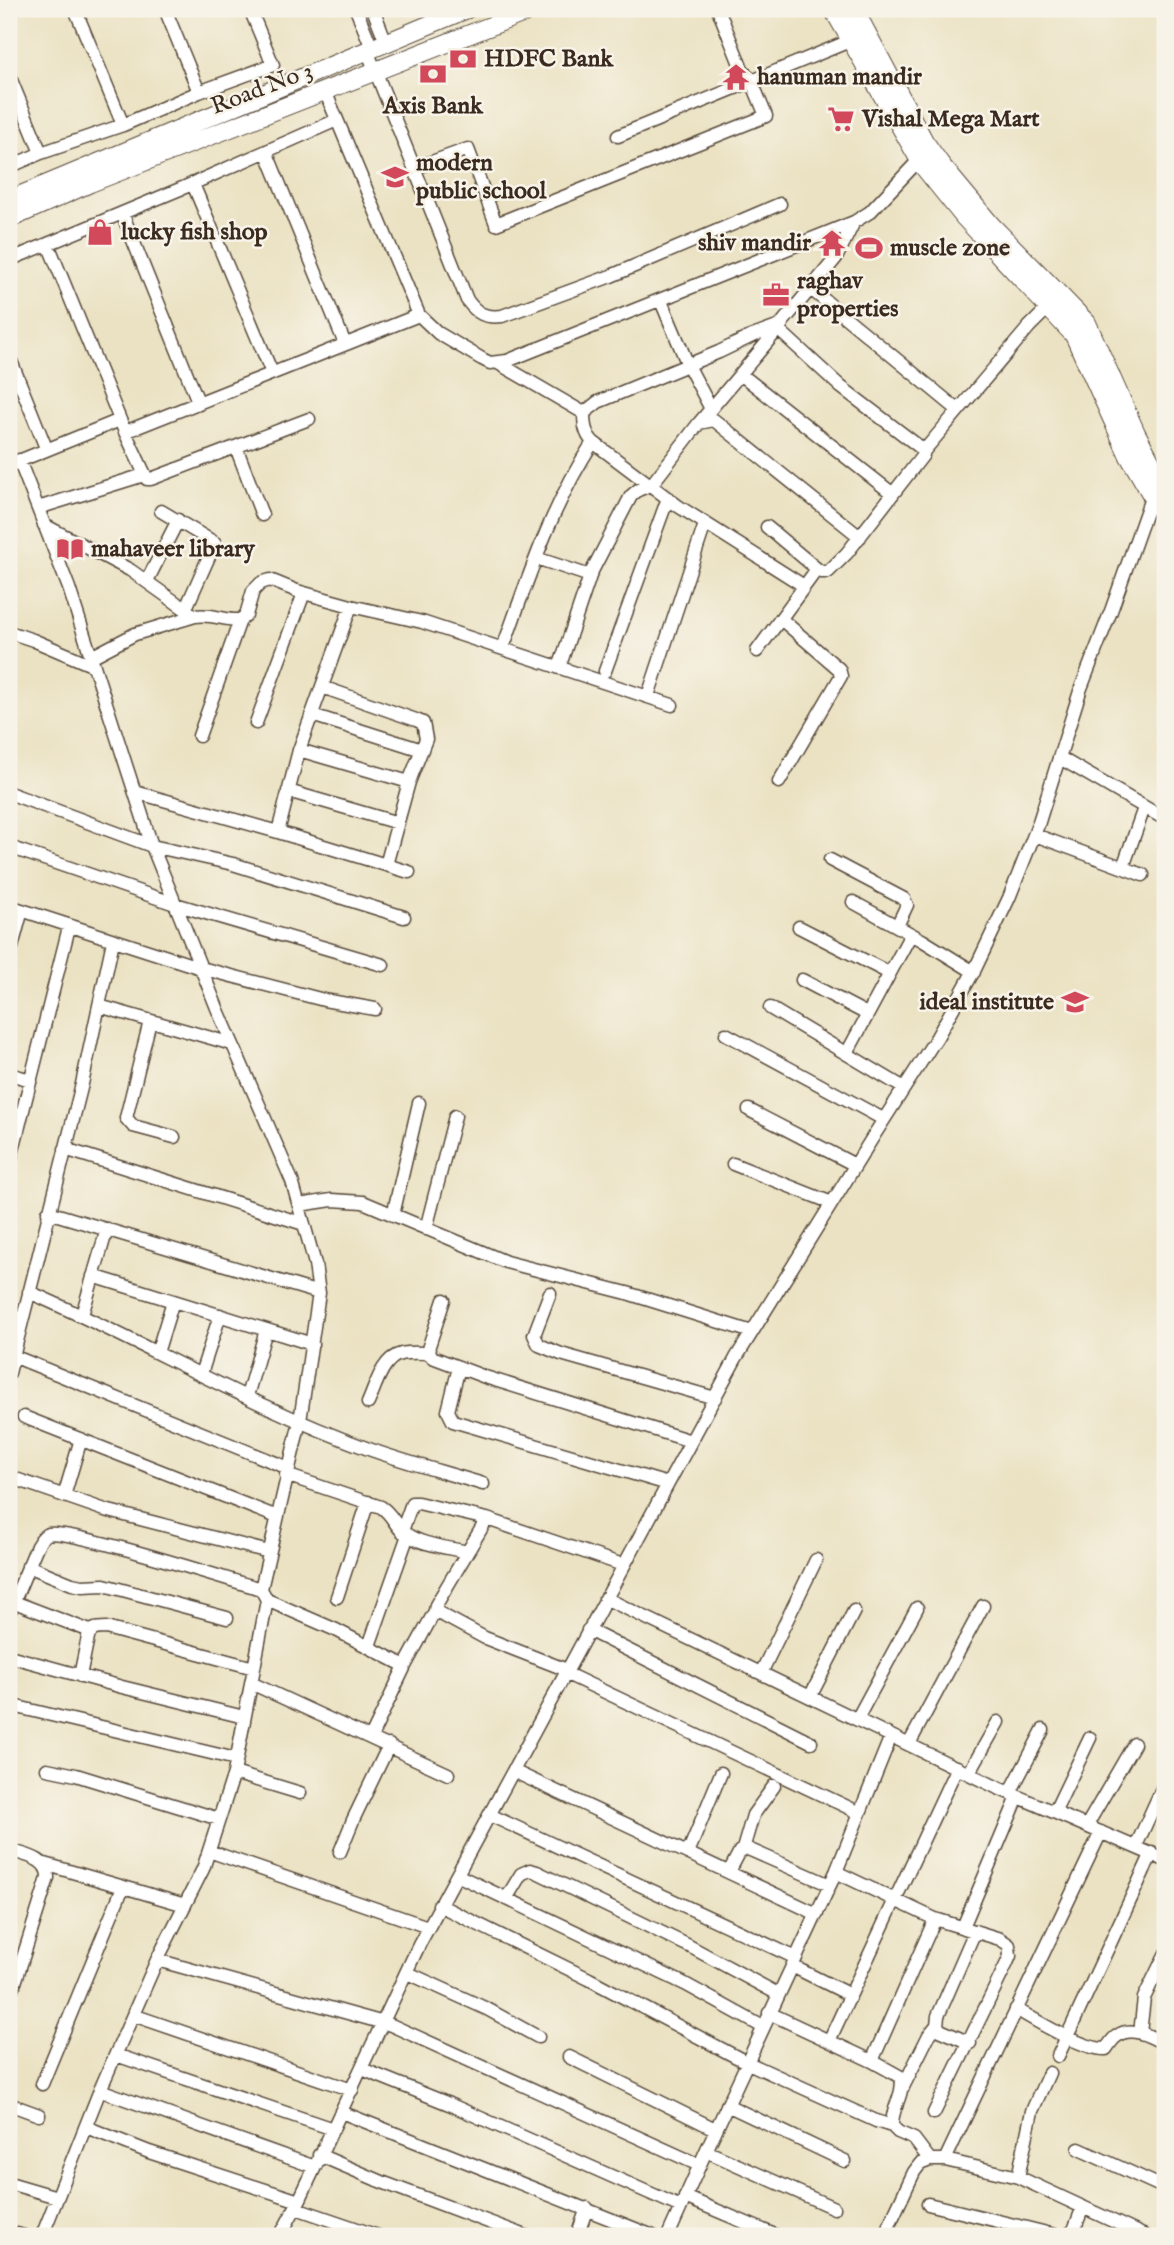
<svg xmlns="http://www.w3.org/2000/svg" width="1174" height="2245" font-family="'IM FELL English',serif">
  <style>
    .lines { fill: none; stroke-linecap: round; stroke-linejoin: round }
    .street-casing { stroke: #554637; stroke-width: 15 }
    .secondary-casing { stroke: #554637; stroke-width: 20 }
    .street { stroke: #fff; stroke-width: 12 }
    .secondary { stroke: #fff; stroke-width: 18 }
    .labels { text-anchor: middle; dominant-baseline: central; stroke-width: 5; stroke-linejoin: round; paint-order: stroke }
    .poi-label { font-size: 24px; font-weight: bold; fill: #3b2a1e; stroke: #f7f3e8; text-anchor: start }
    .street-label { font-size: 24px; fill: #3b2a1e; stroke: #f7f3e8 }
  </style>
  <rect width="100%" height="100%" fill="#f7f3e8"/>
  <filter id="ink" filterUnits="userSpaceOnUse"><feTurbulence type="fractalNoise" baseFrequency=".0143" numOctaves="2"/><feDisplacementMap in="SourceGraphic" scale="14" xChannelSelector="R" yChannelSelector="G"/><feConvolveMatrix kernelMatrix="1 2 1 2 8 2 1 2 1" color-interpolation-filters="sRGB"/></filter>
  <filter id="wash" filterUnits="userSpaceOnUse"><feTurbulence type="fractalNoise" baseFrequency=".00686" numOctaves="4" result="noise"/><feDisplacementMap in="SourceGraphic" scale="28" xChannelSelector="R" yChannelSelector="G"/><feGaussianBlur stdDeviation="1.57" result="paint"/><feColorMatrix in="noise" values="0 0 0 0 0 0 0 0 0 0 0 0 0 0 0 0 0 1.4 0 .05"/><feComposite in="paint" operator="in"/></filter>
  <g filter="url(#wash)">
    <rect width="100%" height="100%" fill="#ebe2c3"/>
  </g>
  <g filter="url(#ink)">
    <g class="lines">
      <defs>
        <path id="street" d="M75 9 123 125
          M165 9 199 92
          M356 9 372 48
          M373 9 386 42
          M367 50 467 300C477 314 485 318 502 316L611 276 780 204
          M9 75 41 153
          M325 91 419 315 438 333 482 359 490 363 507 361 854 222 870 212 919 160
          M618 136 857 38
          M266 151 345 344
          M9 167 41 153 123 125 199 92 273 65 250 9
          M415 168 468 149 496 224 766 116 752 82 742 69 718 9
          M193 184 272 373
          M122 213 199 404
          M48 244 125 432 147 479H151L309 419
          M9 260 185 187 337 120
          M811 289 958 410
          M661 301 688 365 711 409
          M780 326 750 337 719 352 598 402 584 413C584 424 585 434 593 442L678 506 804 586
          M9 356 46 448
          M498 363 584 413
          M743 376 893 494
          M699 423 780 327
          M125 432 419 315
          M236 447 262 515
          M923 452 1029 327 1048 308
          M19 460 69 588 152 846 217 1008 292 1181 315 1264 319 1293 300 1421 261 1589 267 1600 234 1773 203 1869 157 1960 100 2090 42 2236
          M9 465 120 420
          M38 508 144 475
          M161 511 215 543 186 608
          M44 525 130 570 195 616C213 613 224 621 240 620L246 615 253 591 261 583 270 580 297 591 351 606 422 622 672 705
          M767 527 817 569 821 572H828L847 553 923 455 921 448 841 387 780 331 782 323 836 258 854 222
          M536 558 590 576
          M147 581 178 520
          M9 632 33 640 94 666
          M503 648C529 576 551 507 593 442
          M757 651 817 569
          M91 657 135 634 195 616
          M559 668 591 573 631 496 638 490 652 484 699 423 714 420 860 537
          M605 671 668 498
          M322 687 416 720 423 723 426 739 409 782 386 865
          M648 696 705 524
          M312 715 422 750
          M256 723 304 593
          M199 736 240 620
          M299 750 409 782
          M1060 758 1165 819
          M779 782 841 676 839 669 781 619
          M288 791 398 823
          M135 792 278 832 409 872
          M9 793 152 846 233 864 404 917
          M278 832 299 750 351 606
          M1035 835 1143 875
          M9 847 175 904 383 965
          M830 860 904 899 907 905 897 926
          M1123 867 1144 808
          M853 902 922 940 974 972
          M9 906 201 968 324 1000 375 1009
          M799 927 889 973
          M9 958 22 910
          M802 980 867 1014
          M99 1006 232 1044
          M770 1008 904 1088
          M150 1021 126 1118 133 1126 174 1137
          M726 1034 883 1119
          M847 1053 911 934
          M9 1074 31 1080
          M749 1110 855 1165
          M65 1149 304 1224
          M733 1164 832 1203
          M9 1166 69 927
          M299 1205 332 1200 363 1202 506 1262 627 1293 752 1332
          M48 1212 319 1293
          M393 1215 419 1103
          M426 1229 455 1116
          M93 1276 312 1344
          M29 1292C142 1341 250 1406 366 1448 404 1462 444 1472 483 1484
          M550 1293 534 1335 539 1345 561 1354 715 1398
          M444 1300 428 1349 432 1357 485 1377 691 1441
          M82 1315 107 1229
          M157 1353 173 1301
          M13 1356 288 1468
          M459 1367 448 1411 453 1421 668 1484
          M9 1373 82 1084 113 941
          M201 1374 220 1315
          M247 1396 266 1330
          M368 1403C375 1388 382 1358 401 1354 410 1352 420 1353 429 1353
          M24 1417 277 1517
          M286 1475 381 1507C392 1514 394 1524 403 1532 420 1545 446 1547 467 1552
          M10 1477 105 1510 269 1552
          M64 1496 81 1439
          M487 1519 436 1605 435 1611 485 1638 567 1670
          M402 1531 412 1503H418L487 1519 623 1565
          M28 1566 72 1584 82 1586 104 1585 227 1618
          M337 1597 368 1502
          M605 1598 891 1736
          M9 1600 90 1631
          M267 1600 336 1630 405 1666
          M9 1613 37 1546C40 1542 42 1536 48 1534 67 1528 230 1580 261 1589
          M588 1630 811 1742
          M369 1646 408 1535
          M9 1656 122 1687 244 1717
          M565 1673 860 1813
          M761 1673 816 1560
          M80 1676 88 1637C91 1628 97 1628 106 1628L254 1668
          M251 1683 448 1774
          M810 1697 854 1611
          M9 1705 236 1759
          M857 1719 917 1608
          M371 1737 405 1666 435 1611
          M909 1744 983 1606
          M47 1769 76 1775 219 1819
          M513 1771 817 1914
          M234 1773 300 1793
          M969 1773 998 1722
          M1010 1793 1043 1730
          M1055 1811 1090 1738
          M490 1815 796 1958
          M1087 1825 1134 1744
          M1136 1846 1165 1782
          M743 1849 753 1815 774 1786
          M9 1850C24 1855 49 1858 48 1878L14 1986
          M209 1851 428 1927
          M340 1852 353 1820 389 1745
          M688 1853 721 1773
          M45 1864 185 1905
          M729 1872 740 1851 748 1849 830 1885
          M836 1872 935 1919 1000 1939 1009 1945 1010 1956 1007 1963 934 2113
          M457 1875 685 1984 763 2027
          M506 1899 521 1874 530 1870 537 1872 689 1946 778 1994
          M439 1905 589 1979 746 2062 876 2121 892 2126
          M963 1927 1018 1797
          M157 1960 391 2025 699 2165
          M792 1966 850 1995
          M408 1973 487 2009 538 2037
          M1016 2009C1037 2021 1083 2050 1106 2049 1109 2045 1112 2039 1117 2036 1131 2025 1152 2037 1165 2044
          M769 2013 872 2061 901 2077C905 2095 891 2108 892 2126L898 2132 914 2139 930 2160
          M133 2015 352 2090
          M1140 2033 1144 1998 1165 1955
          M829 2041 957 1767
          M970 2043 940 2030 937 2025 938 2016 975 1931
          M116 2055 333 2129
          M1058 2056 1152 1853
          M569 2057 715 2129
          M872 2061 935 1919
          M362 2069 449 2104 681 2207
          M42 2084 123 1887
          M903 2087 929 2035 937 2025
          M100 2090 315 2167
          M9 2104 39 2115
          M727 2105 845 2161
          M341 2112 653 2236
          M86 2127 149 2152 299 2201
          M1079 2149 1165 2188
          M706 2151 834 2208
          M319 2155 382 2182 526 2236
          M945 2160 1101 1832
          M1018 2177 1032 2111 1049 2073
          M9 2183 57 2197
          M685 2197 777 2236
          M928 2204 1059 2236
          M296 2208 378 2236
          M9 2232 24 2236
          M280 2236 299 2201 419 1945 736 1358 876 1132 937 1037 976 967 1009 898 1038 825 1081 688 1111 611 1152 495
          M577 2236 587 2208
          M668 2236 706 2151 836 1872 891 1736 998 1788 1165 1860
          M884 2236 914 2172 920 2164 930 2160H945L1018 2177 1145 2236
          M1066 2236 1074 2230 1083 2207"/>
        <path id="secondary" d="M833 9 923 166 964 217 1074 335 1129 456 1165 518
          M854 9 924 141 941 165 991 225 1087 323 1136 433 1165 488
          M9 200 467 9
          M9 219 90 183 534 9"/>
      </defs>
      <use href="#street" class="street-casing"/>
      <use href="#secondary" class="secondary-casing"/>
      <use href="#street" class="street"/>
      <use href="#secondary" class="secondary"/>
    </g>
  </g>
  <defs>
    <symbol id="bank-bare" viewBox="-9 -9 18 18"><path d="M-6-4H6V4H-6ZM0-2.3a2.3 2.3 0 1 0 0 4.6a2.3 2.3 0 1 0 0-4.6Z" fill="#d1495b" stroke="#f7f3e8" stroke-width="2.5" paint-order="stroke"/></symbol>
    <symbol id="temple-bare" viewBox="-9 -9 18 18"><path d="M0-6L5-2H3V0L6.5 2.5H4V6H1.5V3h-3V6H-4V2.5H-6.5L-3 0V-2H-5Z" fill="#d1495b" stroke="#f7f3e8" stroke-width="2.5" paint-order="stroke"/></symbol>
    <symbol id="supermarket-bare" viewBox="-9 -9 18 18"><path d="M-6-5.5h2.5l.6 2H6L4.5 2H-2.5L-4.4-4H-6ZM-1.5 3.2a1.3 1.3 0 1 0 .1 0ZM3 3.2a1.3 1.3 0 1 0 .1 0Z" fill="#d1495b" stroke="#f7f3e8" stroke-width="2.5" paint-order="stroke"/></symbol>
    <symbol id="school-bare" viewBox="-9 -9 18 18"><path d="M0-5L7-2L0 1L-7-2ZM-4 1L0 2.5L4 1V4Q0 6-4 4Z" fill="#d1495b" stroke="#f7f3e8" stroke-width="2.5" paint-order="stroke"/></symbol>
    <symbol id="shop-bare" viewBox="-9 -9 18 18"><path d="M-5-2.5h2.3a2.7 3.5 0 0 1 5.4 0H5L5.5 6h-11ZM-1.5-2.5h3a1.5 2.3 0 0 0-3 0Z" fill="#d1495b" stroke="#f7f3e8" stroke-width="2.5" paint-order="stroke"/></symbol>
    <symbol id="stadium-bare" viewBox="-9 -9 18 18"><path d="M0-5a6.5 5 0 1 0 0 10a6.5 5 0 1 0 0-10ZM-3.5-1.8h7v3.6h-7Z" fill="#d1495b" stroke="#f7f3e8" stroke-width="2.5" paint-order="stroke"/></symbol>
    <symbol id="office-bare" viewBox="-9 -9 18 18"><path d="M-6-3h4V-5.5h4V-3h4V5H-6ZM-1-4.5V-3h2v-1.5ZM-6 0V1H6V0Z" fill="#d1495b" stroke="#f7f3e8" stroke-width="2.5" paint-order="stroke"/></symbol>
    <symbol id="library-bare" viewBox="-9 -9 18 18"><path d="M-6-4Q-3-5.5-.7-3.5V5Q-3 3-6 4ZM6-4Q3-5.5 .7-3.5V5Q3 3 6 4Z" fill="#d1495b" stroke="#f7f3e8" stroke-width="2.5" paint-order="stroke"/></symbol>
    <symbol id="university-bare" viewBox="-9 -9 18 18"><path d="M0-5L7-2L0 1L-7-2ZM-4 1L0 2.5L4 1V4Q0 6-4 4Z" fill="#d1495b" stroke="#f7f3e8" stroke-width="2.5" paint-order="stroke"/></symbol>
  </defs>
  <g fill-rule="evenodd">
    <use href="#bank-bare" x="444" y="40" width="38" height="38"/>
    <use href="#bank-bare" x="414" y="55" width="38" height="38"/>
    <use href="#temple-bare" x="717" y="58" width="38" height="38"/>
    <use href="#supermarket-bare" x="822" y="100" width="38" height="38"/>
    <use href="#school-bare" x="376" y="158" width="38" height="38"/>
    <use href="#shop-bare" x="81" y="213" width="38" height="38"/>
    <use href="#temple-bare" x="813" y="224" width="38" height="38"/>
    <use href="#stadium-bare" x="850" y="229" width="38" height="38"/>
    <use href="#office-bare" x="757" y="276" width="38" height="38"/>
    <use href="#library-bare" x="51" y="530" width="38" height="38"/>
    <use href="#university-bare" x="1056" y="983" width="38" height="38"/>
  </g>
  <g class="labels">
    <g class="poi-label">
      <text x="484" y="59">HDFC Bank</text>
      <text x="757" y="77">hanuman mandir</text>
      <text x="433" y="106" text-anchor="middle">Axis Bank</text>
      <text x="862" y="119">Vishal Mega Mart</text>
      <text x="416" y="163">modern<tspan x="416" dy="28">public school</tspan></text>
      <text x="121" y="232">lucky fish shop</text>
      <text x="811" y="243" text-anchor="end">shiv mandir</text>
      <text x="890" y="248">muscle zone</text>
      <text x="797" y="281">raghav<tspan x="797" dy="28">properties</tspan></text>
      <text x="91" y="549">mahaveer library</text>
      <text x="1054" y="1002" text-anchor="end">ideal institute</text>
    </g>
    <g class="street-label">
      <text transform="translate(262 89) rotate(-21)">Road No 3</text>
    </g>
  </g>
  <rect width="1174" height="2245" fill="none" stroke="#f7f3e8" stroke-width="35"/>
</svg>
